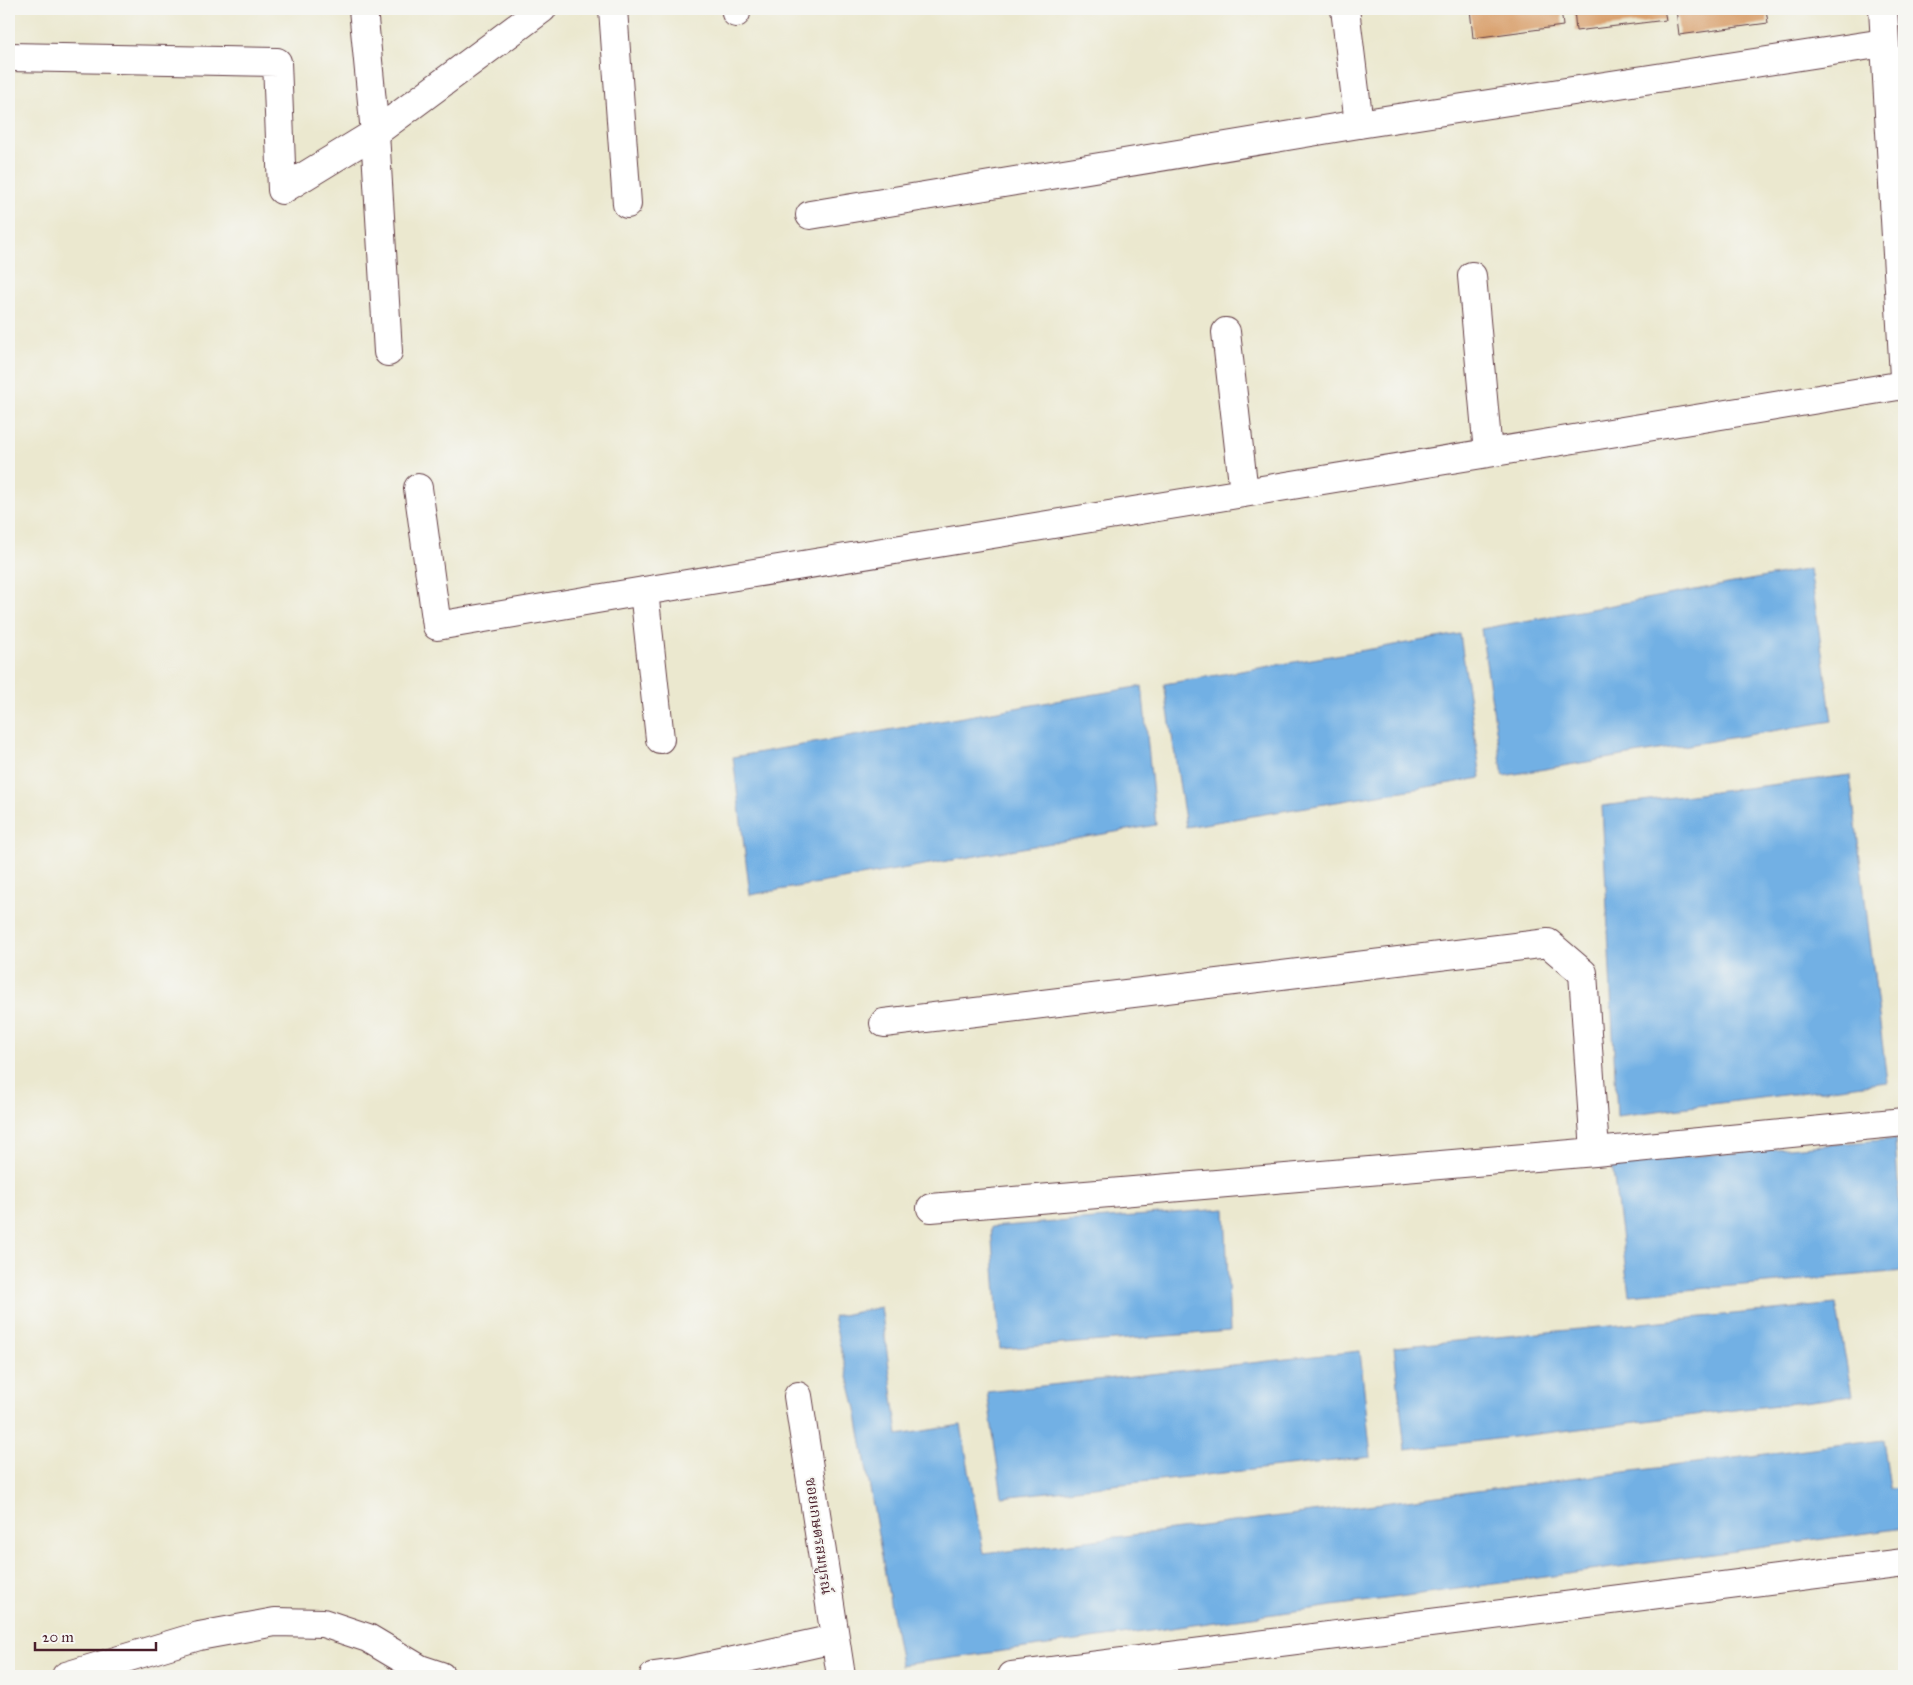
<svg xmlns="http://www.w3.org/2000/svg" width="1913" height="1685" font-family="'IM FELL Great Primer','Noto Serif Thai',serif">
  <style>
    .water { fill: #72b0e4; stroke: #5e6888 }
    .building { fill: #d9a16e }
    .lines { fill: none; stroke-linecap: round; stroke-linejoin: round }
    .minor-casing { stroke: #623d44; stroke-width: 30 }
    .major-casing { stroke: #623d44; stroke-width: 30 }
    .minor { stroke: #fff; stroke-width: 28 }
    .major { stroke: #fff; stroke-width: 28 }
    .labels { text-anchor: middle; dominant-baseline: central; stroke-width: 4; stroke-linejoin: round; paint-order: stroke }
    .street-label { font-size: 15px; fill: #4a1f2b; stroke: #f6f6f2 }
  </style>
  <rect width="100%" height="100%" fill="#f6f6f2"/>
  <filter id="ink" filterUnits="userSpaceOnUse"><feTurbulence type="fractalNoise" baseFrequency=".02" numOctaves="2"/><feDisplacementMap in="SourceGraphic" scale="10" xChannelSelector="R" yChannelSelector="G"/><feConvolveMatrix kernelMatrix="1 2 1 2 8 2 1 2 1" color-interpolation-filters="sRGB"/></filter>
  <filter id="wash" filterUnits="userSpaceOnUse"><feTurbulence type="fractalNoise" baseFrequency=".0096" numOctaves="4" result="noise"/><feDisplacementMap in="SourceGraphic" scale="20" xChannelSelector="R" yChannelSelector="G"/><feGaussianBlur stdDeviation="1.12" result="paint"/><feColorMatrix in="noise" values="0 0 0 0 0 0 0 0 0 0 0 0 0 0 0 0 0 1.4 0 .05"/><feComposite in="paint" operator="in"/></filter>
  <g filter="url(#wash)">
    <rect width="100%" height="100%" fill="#ebe8cf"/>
    <path class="water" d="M1810 569 1832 721 1503 776 1481 629Z
      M1460 634 1481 778 1186 827 1164 684Z
      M1142 686 1156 825 750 895 733 757Z
      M1850 775 1887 1082 1617 1116 1602 806Z
      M1895 1139 1904 1271 1629 1295 1612 1163Z
      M1225 1209 1230 1331 1000 1349 991 1227Z
      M1836 1304 1852 1396 1405 1450 1394 1347Z
      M881 1307 898 1435 961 1425 984 1554 1883 1439 1890 1489 1904 1488V1528L901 1665 856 1409 833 1317Z
      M1360 1351 1371 1457 1002 1497 987 1392Z"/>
    <g id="blocks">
      <path class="building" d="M1470 9H1561L1563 26 1473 38Z
        M1574 9H1664L1666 20 1576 31Z
        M1676 9H1766L1768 23 1679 35Z"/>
    </g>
  </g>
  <g filter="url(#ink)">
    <use href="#blocks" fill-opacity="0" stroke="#623d44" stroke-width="1"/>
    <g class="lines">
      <defs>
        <path id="minor" d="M363 9 375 133 388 352
          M613 9 627 204
          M736 9V13
          M1345 9 1359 124
          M9 57 277 62 282 190 375 133 542 9
          M810 215 1359 124 1884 43
          M1472 276 1488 453
          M1226 332 1244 493
          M418 488 437 626 644 591 1904 385
          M644 591 660 739
          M884 1023 1548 943 1583 973 1595 1152
          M931 1208 1595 1152 1904 1122
          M798 1396 841 1676
          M66 1676 199 1636 275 1622 323 1623 368 1638 420 1669 441 1676
          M654 1676 683 1672 834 1639
          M1012 1676 1904 1563"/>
        <path id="major" d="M1883 9 1904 377"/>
      </defs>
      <use href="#minor" class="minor-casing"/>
      <use href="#major" class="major-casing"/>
      <use href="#minor" class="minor"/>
      <use href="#major" class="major"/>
    </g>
  </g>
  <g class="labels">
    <g class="street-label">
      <text transform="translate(819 1536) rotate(82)">ซอยเกษตรสมบูรณ์</text>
    </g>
  </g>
  <rect width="1913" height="1685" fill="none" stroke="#f6f6f2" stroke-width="30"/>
  <path d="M35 1642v8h121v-8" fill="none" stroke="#4a1f2b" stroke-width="2.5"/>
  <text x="42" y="1642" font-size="15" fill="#4a1f2b" stroke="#f6f6f2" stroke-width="4" paint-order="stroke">20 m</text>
</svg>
